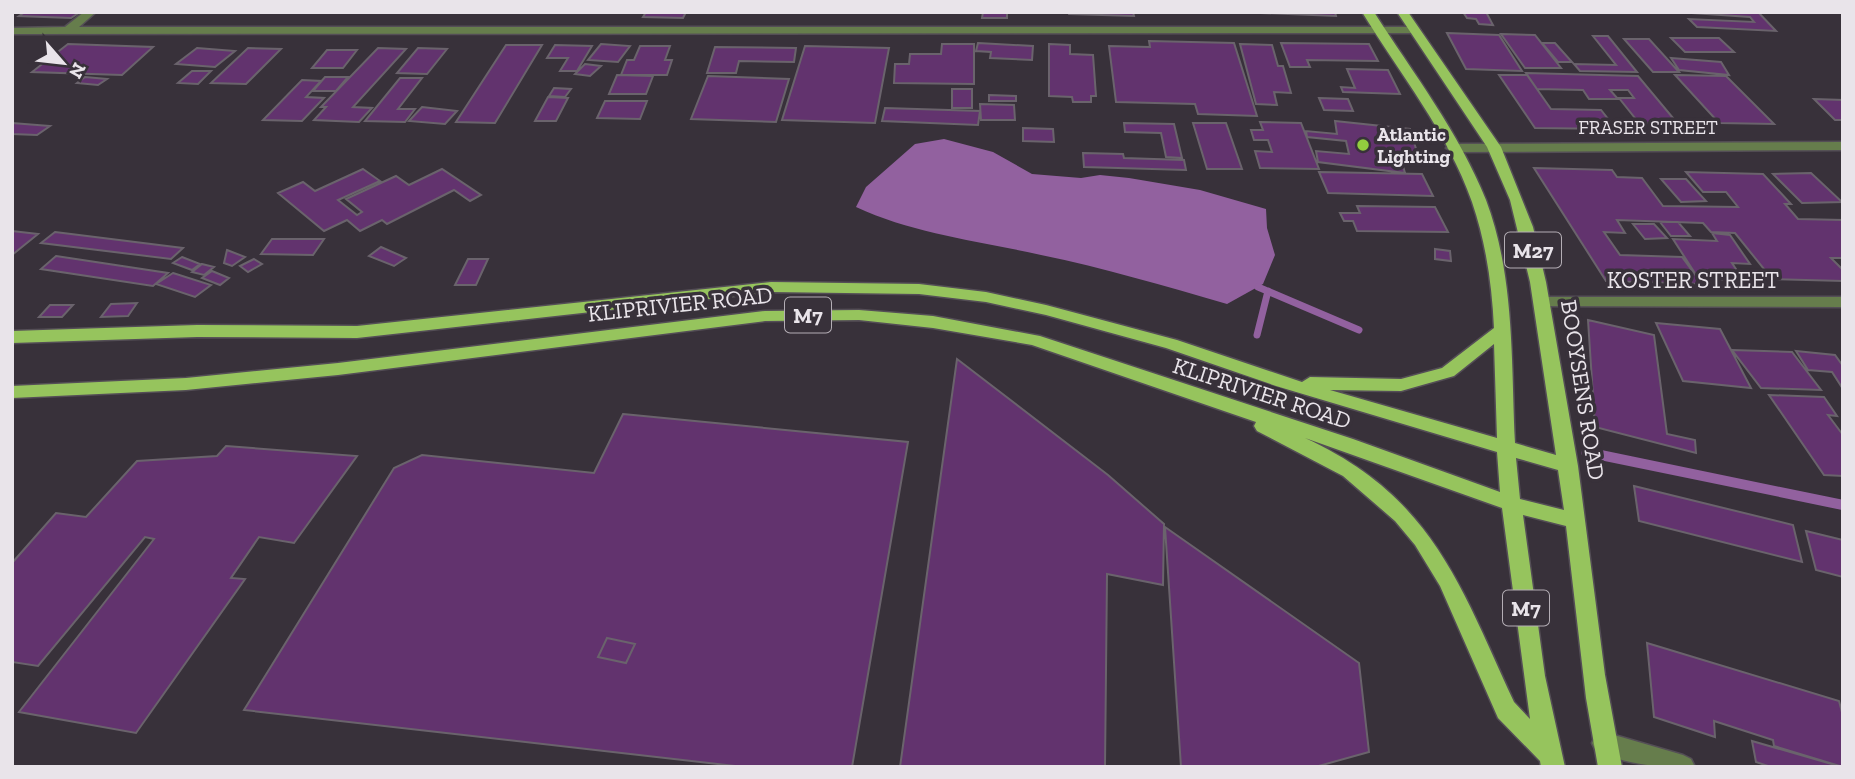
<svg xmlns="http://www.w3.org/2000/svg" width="1855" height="779" font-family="'Zilla Slab',serif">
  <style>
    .water { fill: #92619f }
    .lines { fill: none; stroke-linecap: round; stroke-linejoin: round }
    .stream-far1 { stroke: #92619f; stroke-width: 7 }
    .stream { stroke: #92619f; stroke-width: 10 }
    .building { fill: #62336e; stroke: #6a636c; stroke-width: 2 }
    .minor-casing { stroke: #544e56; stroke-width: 3 }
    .major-casing { stroke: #544e56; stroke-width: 3 }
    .minor { fill: #667d4c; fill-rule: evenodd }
    .major { fill: #96c45d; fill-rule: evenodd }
    .poi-dot { fill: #92cd3e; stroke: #38313a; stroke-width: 2.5 }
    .labels { text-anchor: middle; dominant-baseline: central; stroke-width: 7; stroke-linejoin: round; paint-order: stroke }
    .far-street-label { font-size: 19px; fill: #e9e4ea; stroke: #38313a }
    .far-poi-label { font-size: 19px; font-weight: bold; fill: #e9e4ea; stroke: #38313a; text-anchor: start }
    .shield { fill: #38313a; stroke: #b4aeb5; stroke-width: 2 }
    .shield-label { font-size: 21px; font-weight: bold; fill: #e9e4ea }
    .street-label { font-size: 23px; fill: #e9e4ea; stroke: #38313a }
  </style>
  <rect width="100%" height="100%" fill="#38313a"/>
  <path class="water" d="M944 139 993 152 1032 174 1081 178 1100 175 1129 178 1200 190 1266 209 1267 228 1275 255 1263 284 1227 304C1165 286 1104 268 1041 255 979 241 914 234 856 207L866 187 915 144Z"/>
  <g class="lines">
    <path class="stream-far1" d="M1258 287 1359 330
      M1257 335 1268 291"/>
    <path class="stream" d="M1586 452 1843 505"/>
  </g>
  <path class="building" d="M25 12H80L71 18 19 16Z
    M646 12H686L683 18 643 17Z
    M983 12H1007V18H982Z
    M1068 12H1133L1134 16 1069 14Z
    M1236 12H1335L1336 16Z
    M1463 12H1486L1493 25 1479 24 1476 19 1467 18Z
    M1677 12H1758L1776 31 1697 27 1689 19 1754 22 1750 17Z
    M1447 33 1499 35 1522 71 1466 69Z
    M1501 34 1535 35 1561 68H1525Z
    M1593 36H1608L1637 72 1580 71 1574 64 1616 65Z
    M1671 38H1719L1734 52H1685Z
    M1624 39H1649L1679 72H1653Z
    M1149 41 1234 43 1257 116 1198 114 1195 104 1116 102 1109 46 1150 47Z
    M978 43 1033 46 1032 60 990 58 991 52 976 51Z
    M1281 43 1369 44 1378 61 1307 60 1310 67H1290Z
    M1542 43H1555L1572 62H1558Z
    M68 44 153 47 122 75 32 72Z
    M601 44 630 46 618 62 588 60Z
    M942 44H974V84L894 83 895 64H909L910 54H941Z
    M1049 44 1070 45V54L1093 55 1096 96H1091V102H1073L1072 97 1049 96Z
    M1240 44 1272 45 1278 66H1283L1291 93 1274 92 1277 105 1256 104Z
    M506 45H542L495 123 456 122Z
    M555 45 592 46 577 71H560L568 58H547Z
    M640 46H670L665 60H672L667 75H621L627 60H634Z
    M805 46 889 48 875 123 782 120Z
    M715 47 796 48 794 62 739 61 736 73H707Z
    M197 48 235 51 215 67 176 64Z
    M248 48 281 49 246 84 211 83Z
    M378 48 406 49 353 107 372 108 359 122 314 120 326 107H321Z
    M418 48 447 49 427 74 397 73Z
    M327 50H357L343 68H312Z
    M1671 58 1721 62 1729 75 1679 70Z
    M585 64 601 66 590 76 575 74Z
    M1347 69 1388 70 1400 94 1343 92 1341 87 1355 88Z
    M192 71H211L198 84 178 83Z
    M1526 73 1638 76 1678 124 1639 123 1619 98H1634L1628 90H1610L1618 99H1589L1583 90 1537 89Z
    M617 75 653 76 646 94H609Z
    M1499 75H1527L1551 109 1601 110 1616 129 1535 128Z
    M1675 75 1726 76 1774 124 1719 123Z
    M708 76 789 79 776 122 691 119Z
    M85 77 107 79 98 85 77 83Z
    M325 77H348L336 91H313Z
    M400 78H422L398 109H415L405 122 365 121Z
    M302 80 321 81 306 97 324 98 302 121 263 120Z
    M554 88 571 89 565 97 549 96Z
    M952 89H972V108H952Z
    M989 95 1016 96V101H989Z
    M548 97 568 98 556 121H535Z
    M1319 98 1348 99 1353 111 1324 110Z
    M1814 99 1843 100V120H1835Z
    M605 101H647L640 119 597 118Z
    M980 104 1014 105 1015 120H981Z
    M422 107 457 111 445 124 409 121Z
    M885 108 980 111 978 125 882 121Z
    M1335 121 1410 129 1420 162 1409 161 1407 156 1400 155 1405 173 1318 162 1316 151 1349 154 1346 141 1307 137 1306 131 1337 134Z
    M1260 122 1301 123 1319 169 1260 168 1255 151 1272 152 1268 140H1254L1251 130H1263Z
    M12 123 50 126 37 135 12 134Z
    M1124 123 1174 124 1182 158 1166 157 1161 133 1125 132Z
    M1193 123H1226L1242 169H1207Z
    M1023 128 1053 129 1054 142 1023 141Z
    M1083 153 1123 154 1124 158 1184 160 1186 170 1084 167Z
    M1534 168 1612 170 1617 177 1642 178 1663 206 1738 207 1726 192H1703L1686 172 1763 174 1791 204H1785L1798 219 1843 220V258H1831L1843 270V281L1772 279 1735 233 1711 232 1703 223 1617 220 1625 233 1604 232 1620 255 1682 257 1702 284 1606 281Z
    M363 169 380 181 338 200 357 215 362 212 346 199 396 176 409 185 442 169 481 195 470 201 454 190 387 224 382 220 360 231 347 220 324 231 278 193 303 182 315 191Z
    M1319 172 1422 174 1433 196 1328 193Z
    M1811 173 1842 202 1802 203 1773 174Z
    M1661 179H1686L1706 201 1681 202Z
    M1357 206 1435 207 1448 232 1357 231 1353 221H1344L1340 213H1360Z
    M1660 222H1678L1690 236H1671Z
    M1633 224H1654L1667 238 1645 239Z
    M12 231 38 234 12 255Z
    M55 232 183 248 171 259 41 243Z
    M1712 233 1730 235 1750 264 1732 263 1744 281 1698 278 1673 239 1717 241Z
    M272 239H324L313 255 261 254Z
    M381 247 406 258 394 266 369 256Z
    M1435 249 1450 251 1451 261 1435 259Z
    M227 250 245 257 232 266 224 263Z
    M56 256 168 273 153 286 41 269Z
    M182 257 200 264 192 270 173 263Z
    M254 259 262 264 248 272 240 266Z
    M468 259H488L476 285H455Z
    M202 264 214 267 204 275 192 272Z
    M212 271 229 278 220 285 202 278Z
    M173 273 211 285 195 297 156 284Z
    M137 303 128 316 101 317 111 304Z
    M50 305H73L62 317H39Z
    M1588 320 1654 335 1667 434 1695 440 1696 453 1595 427Z
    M1656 323 1720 329 1751 388 1683 381Z
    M1732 350 1792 352 1821 390 1761 388Z
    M1796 351 1835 355 1843 366V389L1832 372 1808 370Z
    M957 359 1108 475 1164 524 1163 585 1107 574 1105 767H900Z
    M1769 395 1824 397 1837 416 1828 415 1843 435V476L1824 475Z
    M623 414 908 442 852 767H744L244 710 394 468 422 455 594 473Z
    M226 446 357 456 294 543 259 537 231 578 245 579 136 733 19 712 154 539 145 537 38 666 12 662V563L56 513 86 517 137 461 217 456Z
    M1634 486 1793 525 1802 562 1639 521Z
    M1165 527 1359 663 1369 752 1315 767H1181Z
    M1806 531 1843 540V577L1816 570Z
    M607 638 635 644 626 663 598 657Z
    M1647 643 1839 701 1843 716V767L1774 746 1773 740 1714 721 1715 737 1654 717Z
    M1752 741 1835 765 1836 767H1771L1756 762Z"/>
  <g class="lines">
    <defs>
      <path id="minor" d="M84 12H96L79 27H1414L1420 30 1414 33 12 34V28L65 27Z
        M1843 142V150L1453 152 1446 148 1453 144Z
        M1543 297H1843V307L1537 306 1535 302 1537 298Z
        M1604 732 1683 755 1691 759 1695 767C1655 767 1634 766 1596 751L1592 743 1596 735Z"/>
      <path id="major" d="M1362 12H1374C1413 73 1459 132 1486 200 1515 277 1511 362 1515 443L1556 455 1530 282 1510 200 1487 147 1397 12H1408L1501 147 1533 227 1546 282 1578 466 1605 675 1622 767H1598L1586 698 1566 526 1523 515 1545 676 1565 767H1541L1540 761 1498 718 1440 586 1415 545 1395 521 1343 476 1257 431 1254 426 1256 422 1032 345 933 328 859 320 765 321 338 375 186 390 12 398V386L186 378 338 363 765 311 859 310 933 316 1040 336 1353 439 1500 492 1497 452 1276 386 1166 348 1046 315 986 302 919 294 771 292 357 338 197 337 12 343V331L197 325 357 326 771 282 919 284 986 292 1046 305 1177 340 1302 382 1310 377 1401 379 1442 368 1494 328C1492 285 1486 243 1472 202 1448 133 1400 74 1362 12ZM1494 344 1497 438 1330 390 1401 391 1454 376ZM1305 438 1502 508 1530 719 1514 702C1460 585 1432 496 1305 438ZM1516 458 1558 470 1564 510 1520 499Z"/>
    </defs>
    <use href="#minor" class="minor-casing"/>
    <use href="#major" class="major-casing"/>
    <use href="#minor" class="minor"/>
    <use href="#major" class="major"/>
  </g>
  <circle class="poi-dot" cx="1363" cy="145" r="7"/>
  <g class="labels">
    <g class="far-street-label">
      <text x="1648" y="127">FRASER STREET</text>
    </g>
    <g class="far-poi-label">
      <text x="1377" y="134">Atlantic<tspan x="1377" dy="22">Lighting</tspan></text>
    </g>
    <g class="shield">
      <rect x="1505" y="232.5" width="56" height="35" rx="5"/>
      <rect x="785" y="297.5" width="46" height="35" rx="5"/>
      <rect x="1503" y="590.5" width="46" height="35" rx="5"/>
    </g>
    <g class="shield-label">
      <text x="1533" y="250">M27</text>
      <text x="808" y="315">M7</text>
      <text x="1526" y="608">M7</text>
    </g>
    <g class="street-label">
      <text x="1693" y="280">KOSTER STREET</text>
      <text transform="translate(680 304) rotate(-6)">KLIPRIVIER ROAD</text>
      <text transform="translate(1583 390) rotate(81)">BOOYSENS ROAD</text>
      <text transform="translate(1262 393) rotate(18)">KLIPRIVIER ROAD</text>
    </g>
  </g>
  <rect width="1855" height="779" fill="none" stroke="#e9e4ea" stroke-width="28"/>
  <g transform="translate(63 63) rotate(118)" stroke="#38313a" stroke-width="5" paint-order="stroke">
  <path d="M0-5L12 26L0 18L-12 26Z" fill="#e9e4ea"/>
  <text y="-10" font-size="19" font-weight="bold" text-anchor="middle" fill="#e9e4ea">N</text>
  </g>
</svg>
